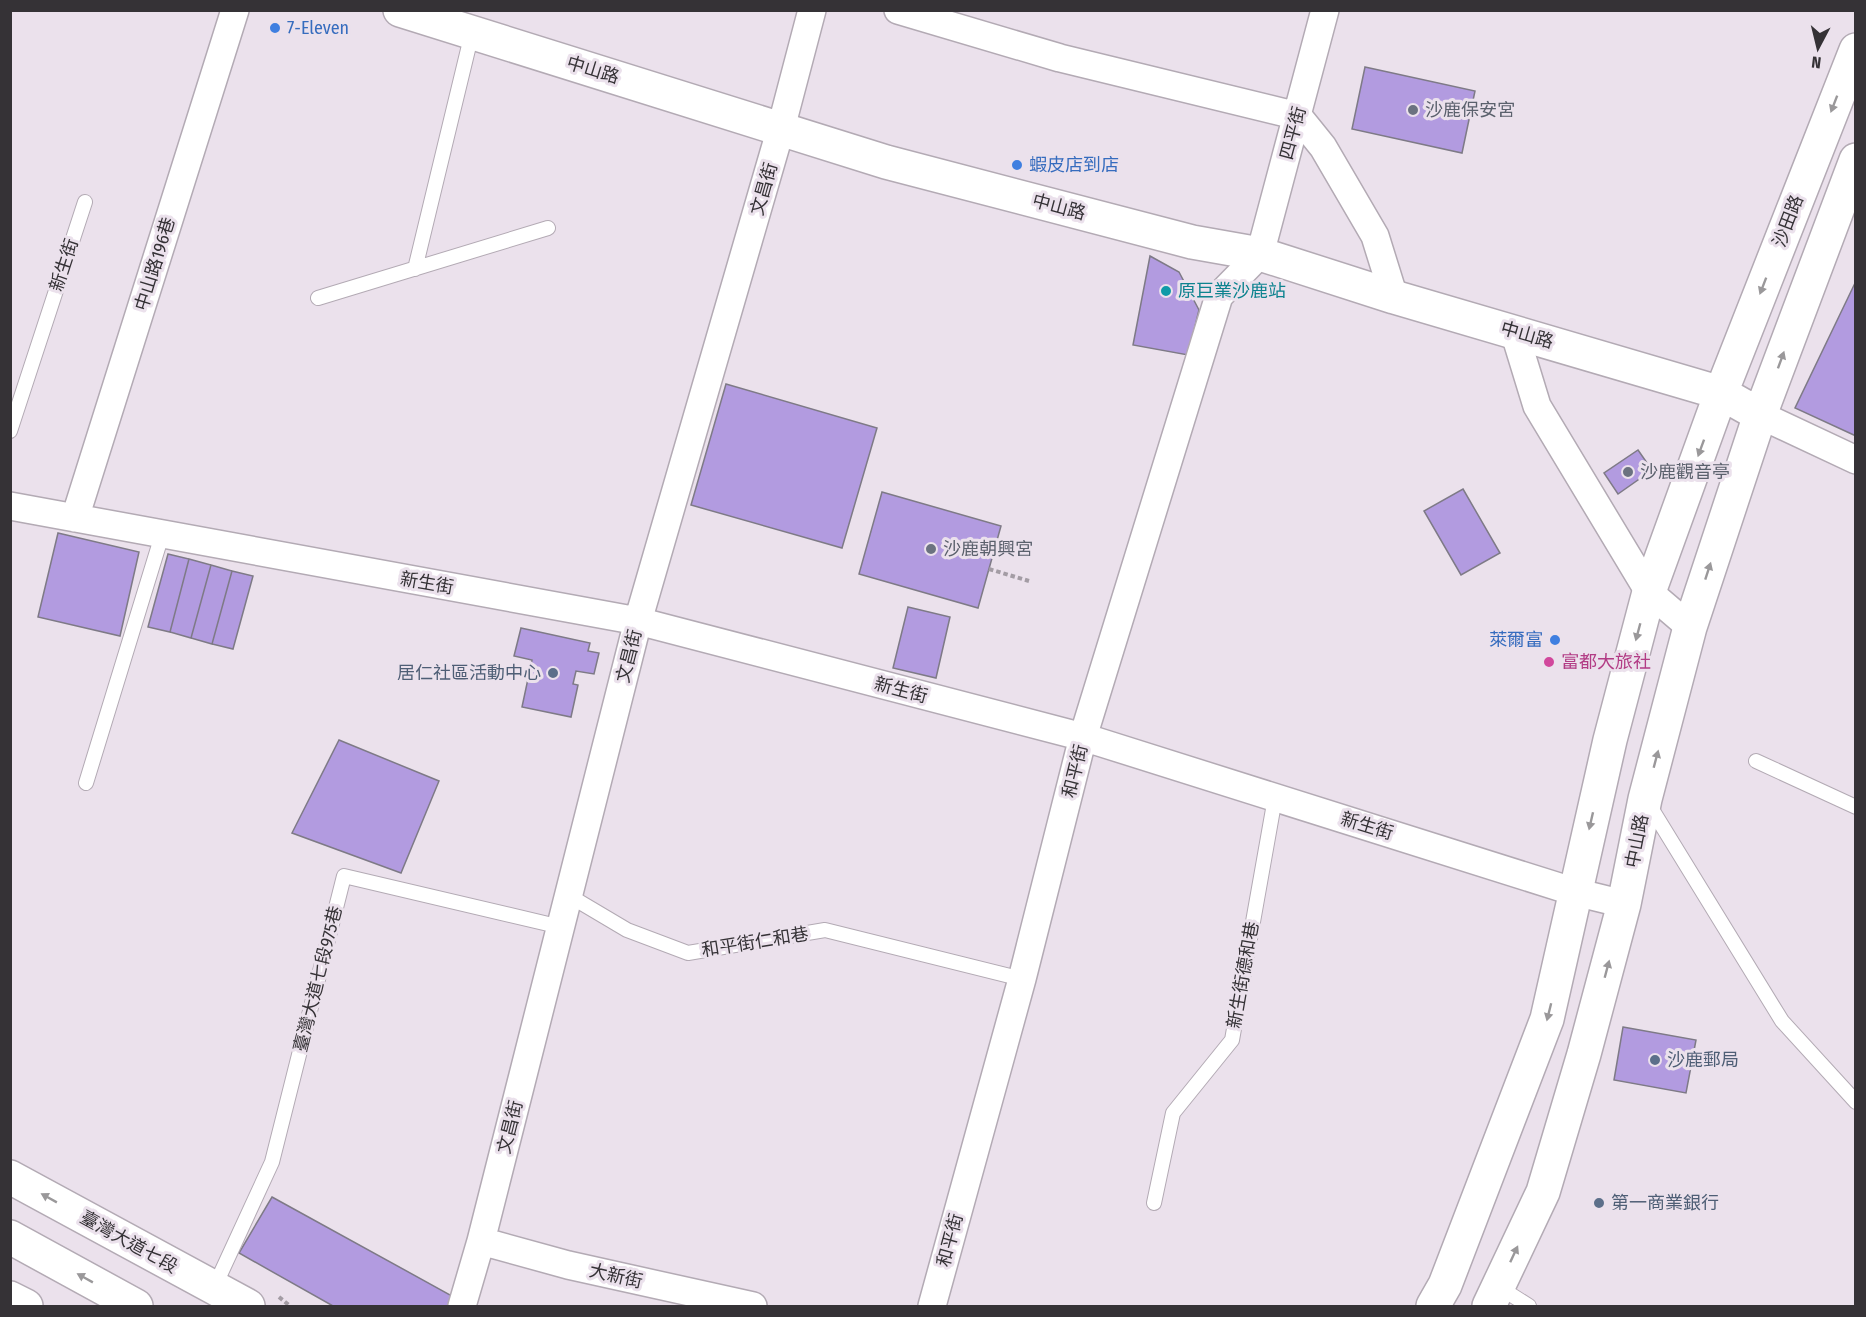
<svg xmlns="http://www.w3.org/2000/svg" width="1866" height="1317" font-family="'Fira Sans Condensed','Noto Sans TC',sans-serif">
  <style>
    .building { fill: #b29be0; stroke: #7e7a86; stroke-width: 1.5 }
    .lines { fill: none; stroke-linecap: round; stroke-linejoin: round }
    .service-casing { stroke: #b3aab4; stroke-width: 16 }
    .minor-casing { stroke: #b3aab4; stroke-width: 30 }
    .tertiary-casing { stroke: #b3aab4; stroke-width: 36 }
    .primary-casing { stroke: #b3aab4; stroke-width: 36 }
    .path { stroke: #a39ca4; stroke-width: 4; stroke-dasharray: 4.5 3; stroke-linecap: butt }
    .service { stroke: #fff; stroke-width: 14 }
    .minor { stroke: #fff; stroke-width: 27 }
    .tertiary { stroke: #fff; stroke-width: 33 }
    .primary { stroke: #fff; stroke-width: 33 }
    .oneway { fill: #9a989a }
    .shop-dot { fill: #3f7fe0; stroke: #ebe1ec; stroke-width: 2 }
    .worship-dot { fill: #6b7280; stroke: #ebe1ec; stroke-width: 2 }
    .culture-dot { fill: #0f9aa8; stroke: #ebe1ec; stroke-width: 2 }
    .hotel-dot { fill: #d1479c; stroke: #ebe1ec; stroke-width: 2 }
    .service-dot { fill: #5c6f8a; stroke: #ebe1ec; stroke-width: 2 }
    .labels { text-anchor: middle; dominant-baseline: central; stroke-width: 6; stroke-linejoin: round; paint-order: stroke }
    .shop-label { font-size: 18px; fill: #366cbe; stroke: #ebe1ec; text-anchor: start }
    .street-label { font-size: 18px; fill: #353236; stroke: #ebe1ec }
    .worship-label { font-size: 18px; fill: #5b616d; stroke: #ebe1ec; text-anchor: start }
    .culture-label { font-size: 18px; fill: #0d838f; stroke: #ebe1ec; text-anchor: start }
    .hotel-label { font-size: 18px; fill: #b23c85; stroke: #ebe1ec; text-anchor: start }
    .service-label { font-size: 18px; fill: #4e5e75; stroke: #ebe1ec; text-anchor: start }
  </style>
  <rect width="100%" height="100%" fill="#ebe1ec"/>
  <path class="building" d="M1365 67 1475 91 1462 153 1352 129Z
    M1150 256 1179 272 1199 310 1188 355 1133 345Z
    M1856 281V436L1795 408Z
    M726 384 877 428 842 548 691 505Z
    M1638 450 1652 470 1618 494 1604 473Z
    M1463 489 1500 553 1461 575 1424 511Z
    M882 492 1001 526 978 608 859 574Z
    M58 533 139 552 120 636 38 617Z
    M168 554 189 559 170 632 148 627Z
    M189 559 211 565 191 638 170 632Z
    M211 565 232 571 212 644 191 638Z
    M232 571 253 576 233 649 212 644Z
    M908 607 950 617 936 678 893 668Z
    M521 628 590 643 588 651 599 653 594 674 576 671 573 684 578 685 571 717 522 707 532 660 514 656Z
    M339 740 439 781 401 873 292 833Z
    M1623 1027 1696 1040 1686 1093 1614 1080Z
    M272 1197 452 1296 449 1306H333L239 1253Z"/>
  <g class="lines">
    <defs>
      <path id="service" d="M415 269 472 33
        M318 298 548 228
        M10 431 85 202
        M1756 761 1856 807
        M86 783 162 535
        M1648 803 1782 1021 1856 1102
        M568 895 627 930 688 953 825 930 1022 979
        M1154 1203 1173 1113 1232 1040 1275 798
        M1499 1287 1529 1306
        M214 1288 272 1162 344 876 561 927"/>
      <path id="minor" d="M898 10 1060 58 1298 116 1323 147 1375 236 1394 297
        M1514 331 1537 406 1649 592 1690 627
        M1760 415 1856 460
        M10 506 638 621 1083 737 1575 892 1624 904
        M75 518 235 10
        M481 1241 568 1265 753 1306
        M462 1306 481 1241 638 621 781 128 812 10
        M932 1306 1022 979 1083 737 1219 296 1260 254 1325 10"/>
      <path id="tertiary" d="M400 10 886 162 1192 242 1260 254 1394 297 1721 393 1760 415
        M1433 1306 1445 1285 1547 1019 1610 740 1649 592 1721 393 1856 50
        M1489 1306 1543 1192 1584 1054 1624 904 1645 799 1690 627 1760 415 1856 160"/>
      <path id="primary" d="M10 1177 248 1306
        M10 1237 136 1306
        M10 1298 26 1306"/>
    </defs>
    <use href="#service" class="service-casing"/>
    <use href="#minor" class="minor-casing"/>
    <use href="#tertiary" class="tertiary-casing"/>
    <use href="#primary" class="primary-casing"/>
    <path class="path" d="M989 569 1029 581
      M279 1297 290 1306"/>
    <use href="#service" class="service"/>
    <use href="#minor" class="minor"/>
    <use href="#tertiary" class="tertiary"/>
    <use href="#primary" class="primary"/>
  </g>
  <defs><path id="oneway-solid" d="M-6-.8H1V-3.2L6.5 0L1 3.2V.8H-6Z" transform="scale(1.5)"/></defs>
  <g class="oneway">
    <use href="#oneway-solid" transform="translate(1834 104) rotate(111)"/>
    <use href="#oneway-solid" transform="translate(1763 286) rotate(111)"/>
    <use href="#oneway-solid" transform="translate(1781 360) rotate(-70)"/>
    <use href="#oneway-solid" transform="translate(1701 448) rotate(110)"/>
    <use href="#oneway-solid" transform="translate(1708 571) rotate(-72)"/>
    <use href="#oneway-solid" transform="translate(1638 632) rotate(105)"/>
    <use href="#oneway-solid" transform="translate(1656 759) rotate(-75)"/>
    <use href="#oneway-solid" transform="translate(1591 821) rotate(103)"/>
    <use href="#oneway-solid" transform="translate(1607 969) rotate(-75)"/>
    <use href="#oneway-solid" transform="translate(1549 1012) rotate(104)"/>
    <use href="#oneway-solid" transform="translate(49 1198) rotate(-151)"/>
    <use href="#oneway-solid" transform="translate(1514 1254) rotate(-65)"/>
    <use href="#oneway-solid" transform="translate(85 1278) rotate(-151)"/>
  </g>
  <g class="shop-dot">
    <circle cx="275" cy="28" r="6"/>
    <circle cx="1017" cy="165" r="6"/>
    <circle cx="1555" cy="640" r="6"/>
  </g>
  <g class="worship-dot">
    <circle cx="1413" cy="110" r="6"/>
    <circle cx="1628" cy="472" r="6"/>
    <circle cx="931" cy="549" r="6"/>
  </g>
  <circle class="culture-dot" cx="1166" cy="291" r="6"/>
  <circle class="hotel-dot" cx="1549" cy="662" r="6"/>
  <g class="service-dot">
    <circle cx="553" cy="673" r="6"/>
    <circle cx="1655" cy="1060" r="6"/>
    <circle cx="1599" cy="1203" r="6"/>
  </g>
  <g class="labels">
    <g class="shop-label">
      <text x="287" y="28">7-Eleven</text>
      <text x="1029" y="165">蝦皮店到店</text>
      <text x="1543" y="640" text-anchor="end">萊爾富</text>
    </g>
    <g class="street-label">
      <text transform="translate(593 70) rotate(17)">中山路</text>
      <text transform="translate(1293 133) rotate(-75)">四平街</text>
      <text transform="translate(764 189) rotate(-74)">文昌街</text>
      <text transform="translate(1059 207) rotate(15)">中山路</text>
      <text transform="translate(1788 221) rotate(-69)">沙田路</text>
      <text transform="translate(155 264) rotate(-73)">中山路196巷</text>
      <text transform="translate(64 265) rotate(-72)">新生街</text>
      <text transform="translate(1527 335) rotate(16)">中山路</text>
      <text transform="translate(427 583) rotate(10)">新生街</text>
      <text transform="translate(629 656) rotate(-76)">文昌街</text>
      <text transform="translate(901 690) rotate(15)">新生街</text>
      <text transform="translate(1075 771) rotate(-76)">和平街</text>
      <text transform="translate(1367 826) rotate(17)">新生街</text>
      <text transform="translate(1637 841) rotate(-79)">中山路</text>
      <text transform="translate(755 942) rotate(-9)">和平街仁和巷</text>
      <text transform="translate(1243 975) rotate(-80)">新生街德和巷</text>
      <text transform="translate(318 979) rotate(-76)">臺灣大道七段975巷</text>
      <text transform="translate(510 1127) rotate(-76)">文昌街</text>
      <text transform="translate(950 1240) rotate(-75)">和平街</text>
      <text transform="translate(129 1242) rotate(29)">臺灣大道七段</text>
      <text transform="translate(616 1276) rotate(13)">大新街</text>
    </g>
    <g class="worship-label">
      <text x="1425" y="110">沙鹿保安宮</text>
      <text x="1640" y="472">沙鹿觀音亭</text>
      <text x="943" y="549">沙鹿朝興宮</text>
    </g>
    <g class="culture-label">
      <text x="1178" y="291">原巨業沙鹿站</text>
    </g>
    <g class="hotel-label">
      <text x="1561" y="662">富都大旅社</text>
    </g>
    <g class="service-label">
      <text x="541" y="673" text-anchor="end">居仁社區活動中心</text>
      <text x="1667" y="1060">沙鹿郵局</text>
      <text x="1611" y="1203">第一商業銀行</text>
    </g>
  </g>
  <rect width="1866" height="1317" fill="none" stroke="#353236" stroke-width="24"/>
  <g transform="translate(1818 48) rotate(187)" stroke="#ebe1ec" stroke-width="4.5" paint-order="stroke">
  <path d="M0-4.5L10 22L0 15L-10 22Z" fill="#353236"/>
  <text y="-9" font-size="16" font-weight="bold" text-anchor="middle" fill="#353236">N</text>
  </g>
</svg>
